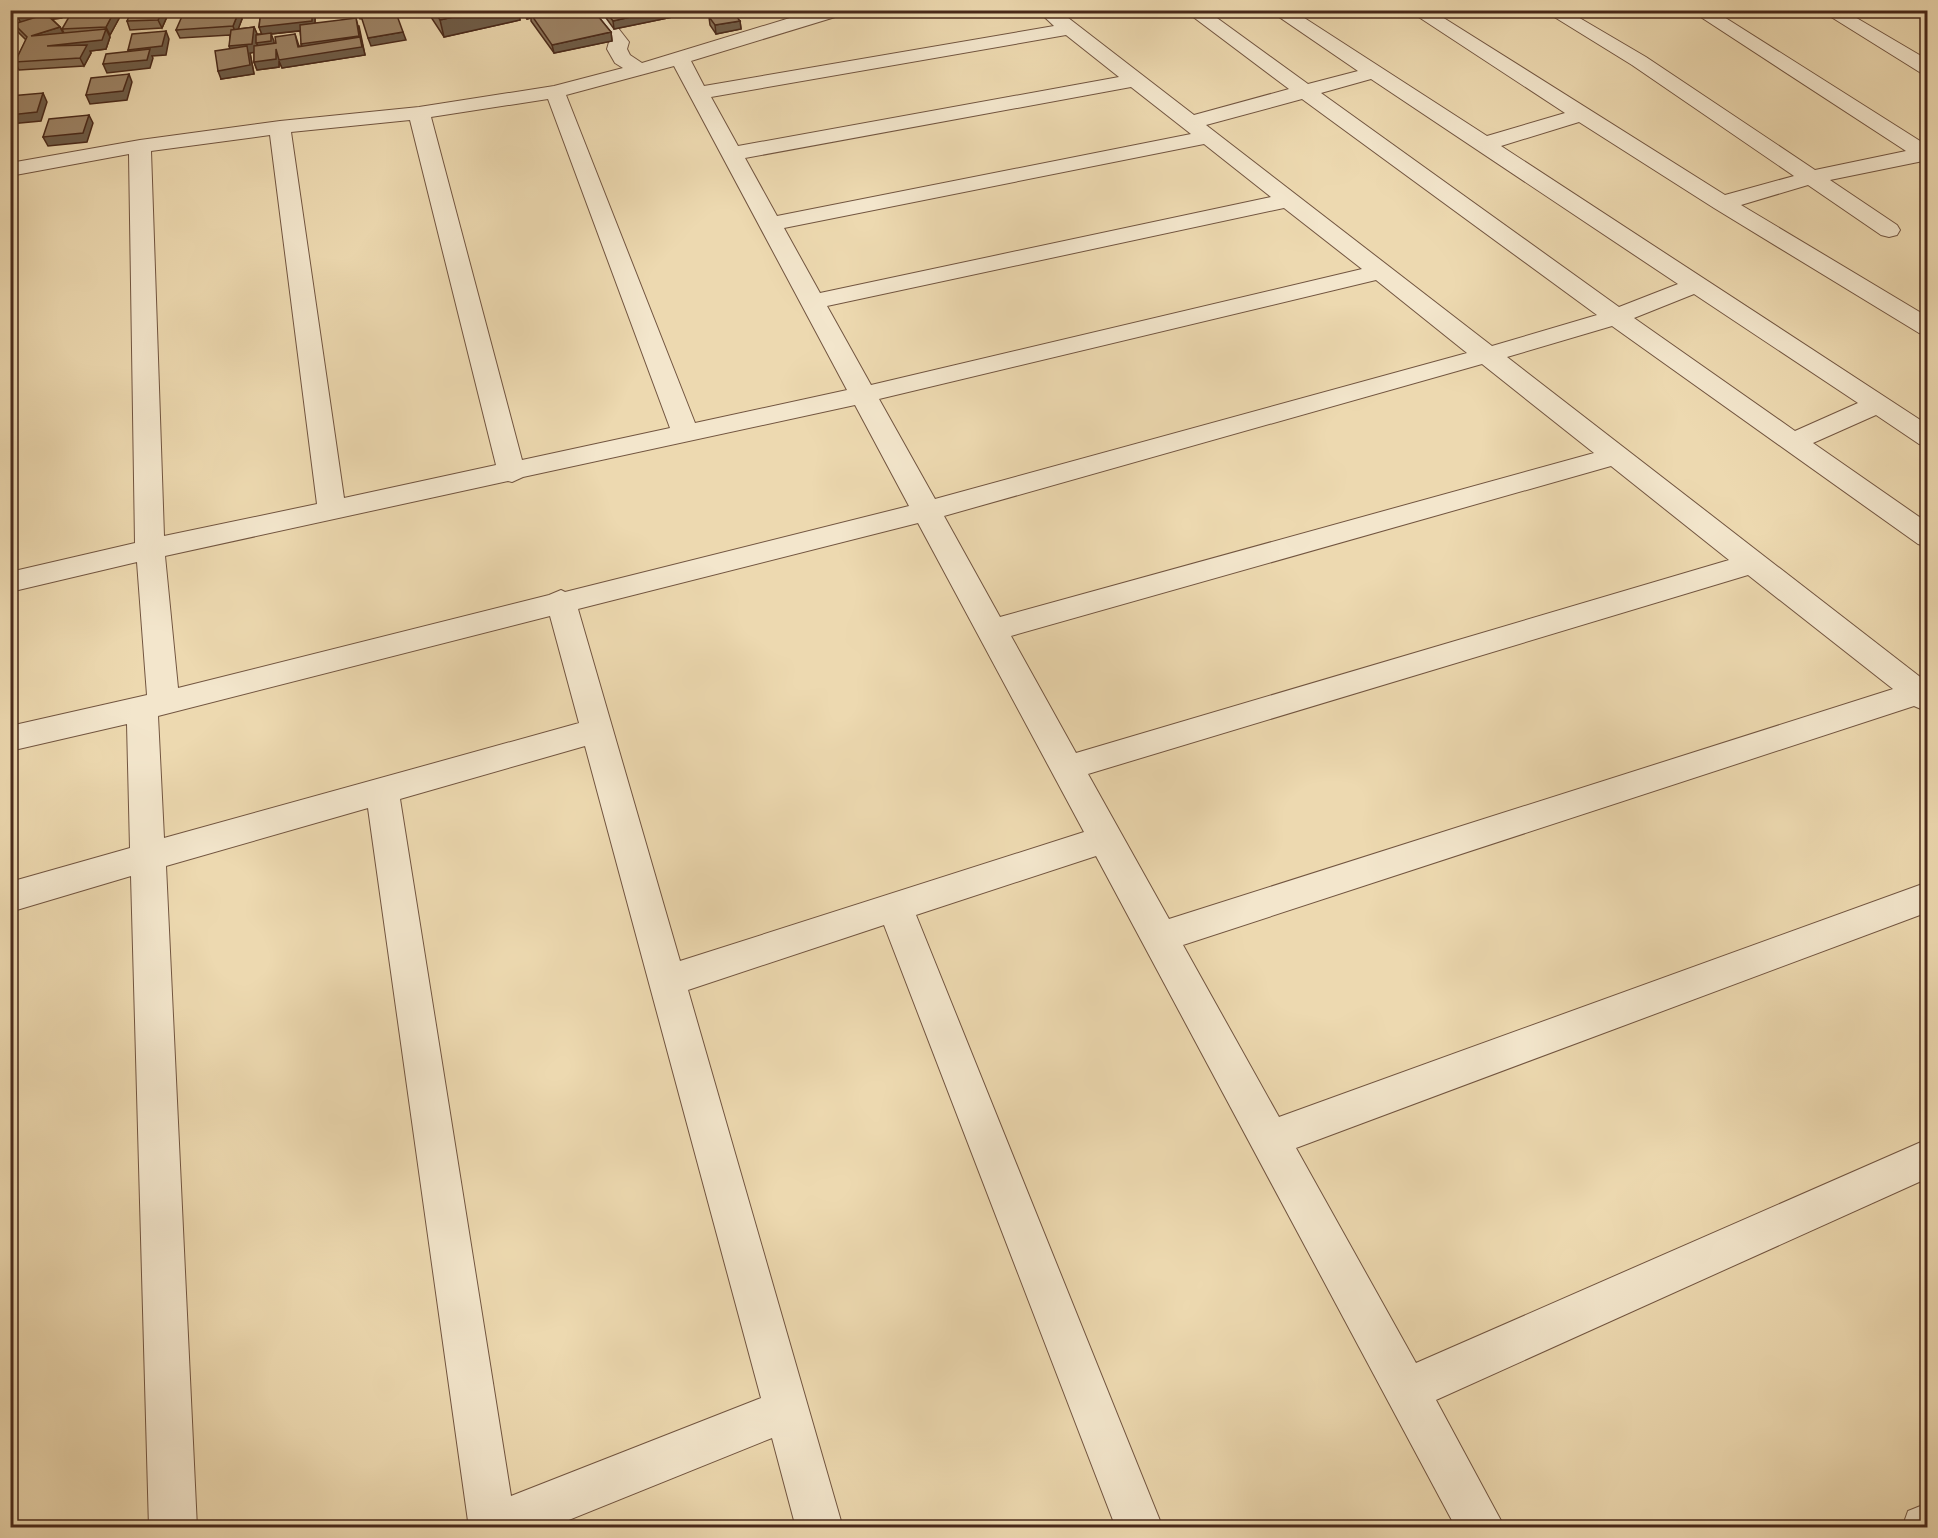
<svg xmlns="http://www.w3.org/2000/svg" width="1938" height="1538" font-family="'IM FELL DW Pica',serif">
  <style>
    .lines { fill: none; stroke-linecap: round; stroke-linejoin: round }
    .minor-casing { stroke: #725540; stroke-width: 2 }
    .minor { fill: #f3e6cc; fill-rule: evenodd }
    .wall { fill: #887259; stroke: #49291a; stroke-width: 1.5; fill-rule: evenodd }
    .shaded-wall { fill: #6f5d49; stroke: #49291a; stroke-width: 1.5 }
    .building { fill: #9e8568; stroke: #49291a; stroke-width: 1.5 }
  </style>
  <rect width="100%" height="100%" fill="#edd9b0"/>
  <filter id="stains"><feTurbulence type="fractalNoise" baseFrequency=".00333" numOctaves="4"/><feColorMatrix values="0 0 0 0 .2 0 0 0 0 .09 0 0 0 0 .02 0 0 0 .5 -.17"/></filter>
  <radialGradient id="worn" r=".72"><stop offset=".6" stop-color="#630" stop-opacity="0"/><stop offset="1" stop-color="#630" stop-opacity=".3"/></radialGradient>
  <g class="lines">
    <defs>
      <path id="minor" d="M585 10H604L629 42 627 49 630 55 642 63 816 10H847L845 14 691 61 704 86 1054 26 1037 10H1058L1194 115 1289 89 1184 10H1206L1308 84 1358 71 1269 10H1292L1487 136 1565 113 1408 10H1431L1725 195 1794 176 1632 65 1543 10H1566L1646 57 1815 170 1906 151 1690 10H1713L1928 146V160L1830 180 1897 225 1900 230 1897 235 1889 237 1881 235 1808 185 1741 205 1928 317V335L1919 333 1714 208 1579 122 1501 146 1928 425V446L1919 444 1876 415 1813 443 1928 523V547L1918 544 1612 326 1507 357 1928 683V712L1914 706 1183 945 1279 1117 1928 882V912L1296 1148 1416 1363 1928 1139V1178L1436 1400 1505 1528H1456L1096 856 916 915 1163 1528H1116L884 925 688 990 843 1528H796L772 1438 549 1528H466L468 1521 368 808 166 866 197 1528H149L131 876 10 912V882L130 848 127 724 10 751V726L147 695 137 562 10 592V572L135 543 129 154 10 176V163L140 140 280 121 419 107 554 86 623 68 615 63 607 49 609 42ZM1066 35 1119 77 738 146 711 97ZM674 66 847 390 695 423 566 95ZM1371 79 1678 284 1619 307 1321 93ZM1131 87 1191 134 777 216 745 158ZM548 99 670 428 522 460 431 117ZM1302 99 1597 315 1492 346 1206 125ZM410 120 496 465 344 498 291 132ZM270 135 317 504 164 536 151 151ZM1204 144 1271 197 820 293 784 228ZM1284 208 1362 269 871 385 827 306ZM1376 280 1467 353 935 499 879 399ZM1694 294 1858 403 1795 431 1634 318ZM1482 364 1594 453 1000 617 944 516ZM855 405 909 506 565 592 561 590 549 595 178 688 165 556 508 481 512 482 523 477ZM1611 466 1729 560 1076 753 1011 636ZM918 523 1084 832 680 961 578 609ZM1748 575 1893 689 1169 919 1088 774ZM550 616 579 723 164 838 158 716ZM585 746 761 1398 511 1496 400 799Z
        M1820 10H1843L1928 60V75L1921 73Z
        M1928 1503V1528H1902L1908 1511Z"/>
    </defs>
    <use href="#minor" class="minor-casing"/>
    <use href="#minor" class="minor"/>
  </g>
  <path class="wall" d="M170 10 162 28 130 30 127 21Z
    M314 10 315 13V23L359 26 365 55 282 68 279 61V67L257 70 254 62V52L250 53 254 74 221 79 230 49V35L180 38 176 30 242 19 238 29 254 27 257 34H262L259 27 261 11ZM300 31 302 46H299L295 34 274 44 271 34Z
    M518 10 520 20 444 37 427 11Z
    M520 10H593L611 32 612 41 554 53 531 21V18L527 19Z
    M598 10H673V17L614 29 606 18 605 14 601 15Z
    M122 13 110 35H109L110 37 106 49 90 51 91 53 84 66 19 70 15 62 26 40 18 32 14 24 20 22 62 18 52 19 60 27 64 33 62 29Z
    M709 17 740 21 741 29 716 34 710 25Z"/>
  <path class="shaded-wall" d="M54 10H65L62 18 21 23 16 14Z
    M115 10H121L122 13 110 35 106 27Z
    M163 10H170L162 28 158 20Z
    M312 10H314L315 13V29L271 34 274 41V49L260 51 257 44 256 52 250 53 254 74 221 79 218 71 232 55 229 46 254 27 258 36 262 35 259 27Z
    M359 10H388L389 14 360 19 357 11Z
    M484 10H518L520 20 444 37 440 20Z
    M527 10H565L530 13 531 18 527 19 525 11Z
    M601 10H604L605 14 601 15Z
    M661 10H673V17L614 29 613 21Z
    M239 11 242 19 236 35 233 26Z
    M356 18 365 55 282 68 279 61V67L257 70 254 62 276 49 304 52 301 44Z
    M740 21 741 29 716 34 715 25Z
    M60 27 64 35 31 36Z
    M106 29 110 37 106 49 90 51 91 53 84 66 80 58 47 46Z
    M166 31 169 39 166 55 152 56 153 58 150 68 107 73 103 64 131 58 128 50Z
    M403 32 406 40 371 46 368 38Z
    M611 32 612 41 554 53 552 45Z
    M129 74 132 82 127 100 90 104 86 95Z
    M43 93 47 102 41 121 10 124V115Z
    M89 115 93 123 87 142 48 146 43 137Z"/>
  <path class="building" d="M18 10H54L16 14Z
    M73 10H115L106 27 62 29Z
    M132 10H163L158 20 127 21Z
    M312 10V21L259 27 261 11Z
    M390 10H395L403 32 368 38 361 16Z
    M433 10H484L440 20Z
    M541 10H593L611 32 552 45 530 13Z
    M604 10H661L613 21Z
    M239 11 233 26 176 30 183 14Z
    M733 12 740 21 715 25 709 17Z
    M46 14 60 27 31 36 106 29 102 40 47 46 87 45 80 58 15 62 27 37 14 24Z
    M356 18 359 36 301 44 300 25Z
    M254 27 252 44 229 46 231 30Z
    M166 31 162 46 128 50 132 34Z
    M271 33V41L256 43V35Z
    M295 34 298 47 360 37 362 47 279 60 276 49V59L254 62V46L276 43 275 37Z
    M247 46 250 65 218 71 215 51Z
    M150 49 147 60 103 64 106 54Z
    M129 74 123 91 86 95 91 78Z
    M43 93 37 112 10 115V96Z
    M89 115 83 133 43 137 49 119Z"/>
  <rect width="1938" height="1538" fill="none" stroke="#edd9b0" stroke-width="36"/>
  <rect x="12" y="12" width="1914" height="1514" fill="none" stroke="#49291a" stroke-width="3"/>
  <rect x="18" y="18" width="1902" height="1502" fill="none" stroke="#49291a" stroke-width="1.5"/>
  <rect width="100%" height="100%" filter="url(#stains)"/>
  <rect width="100%" height="100%" fill="url(#worn)"/>
</svg>
